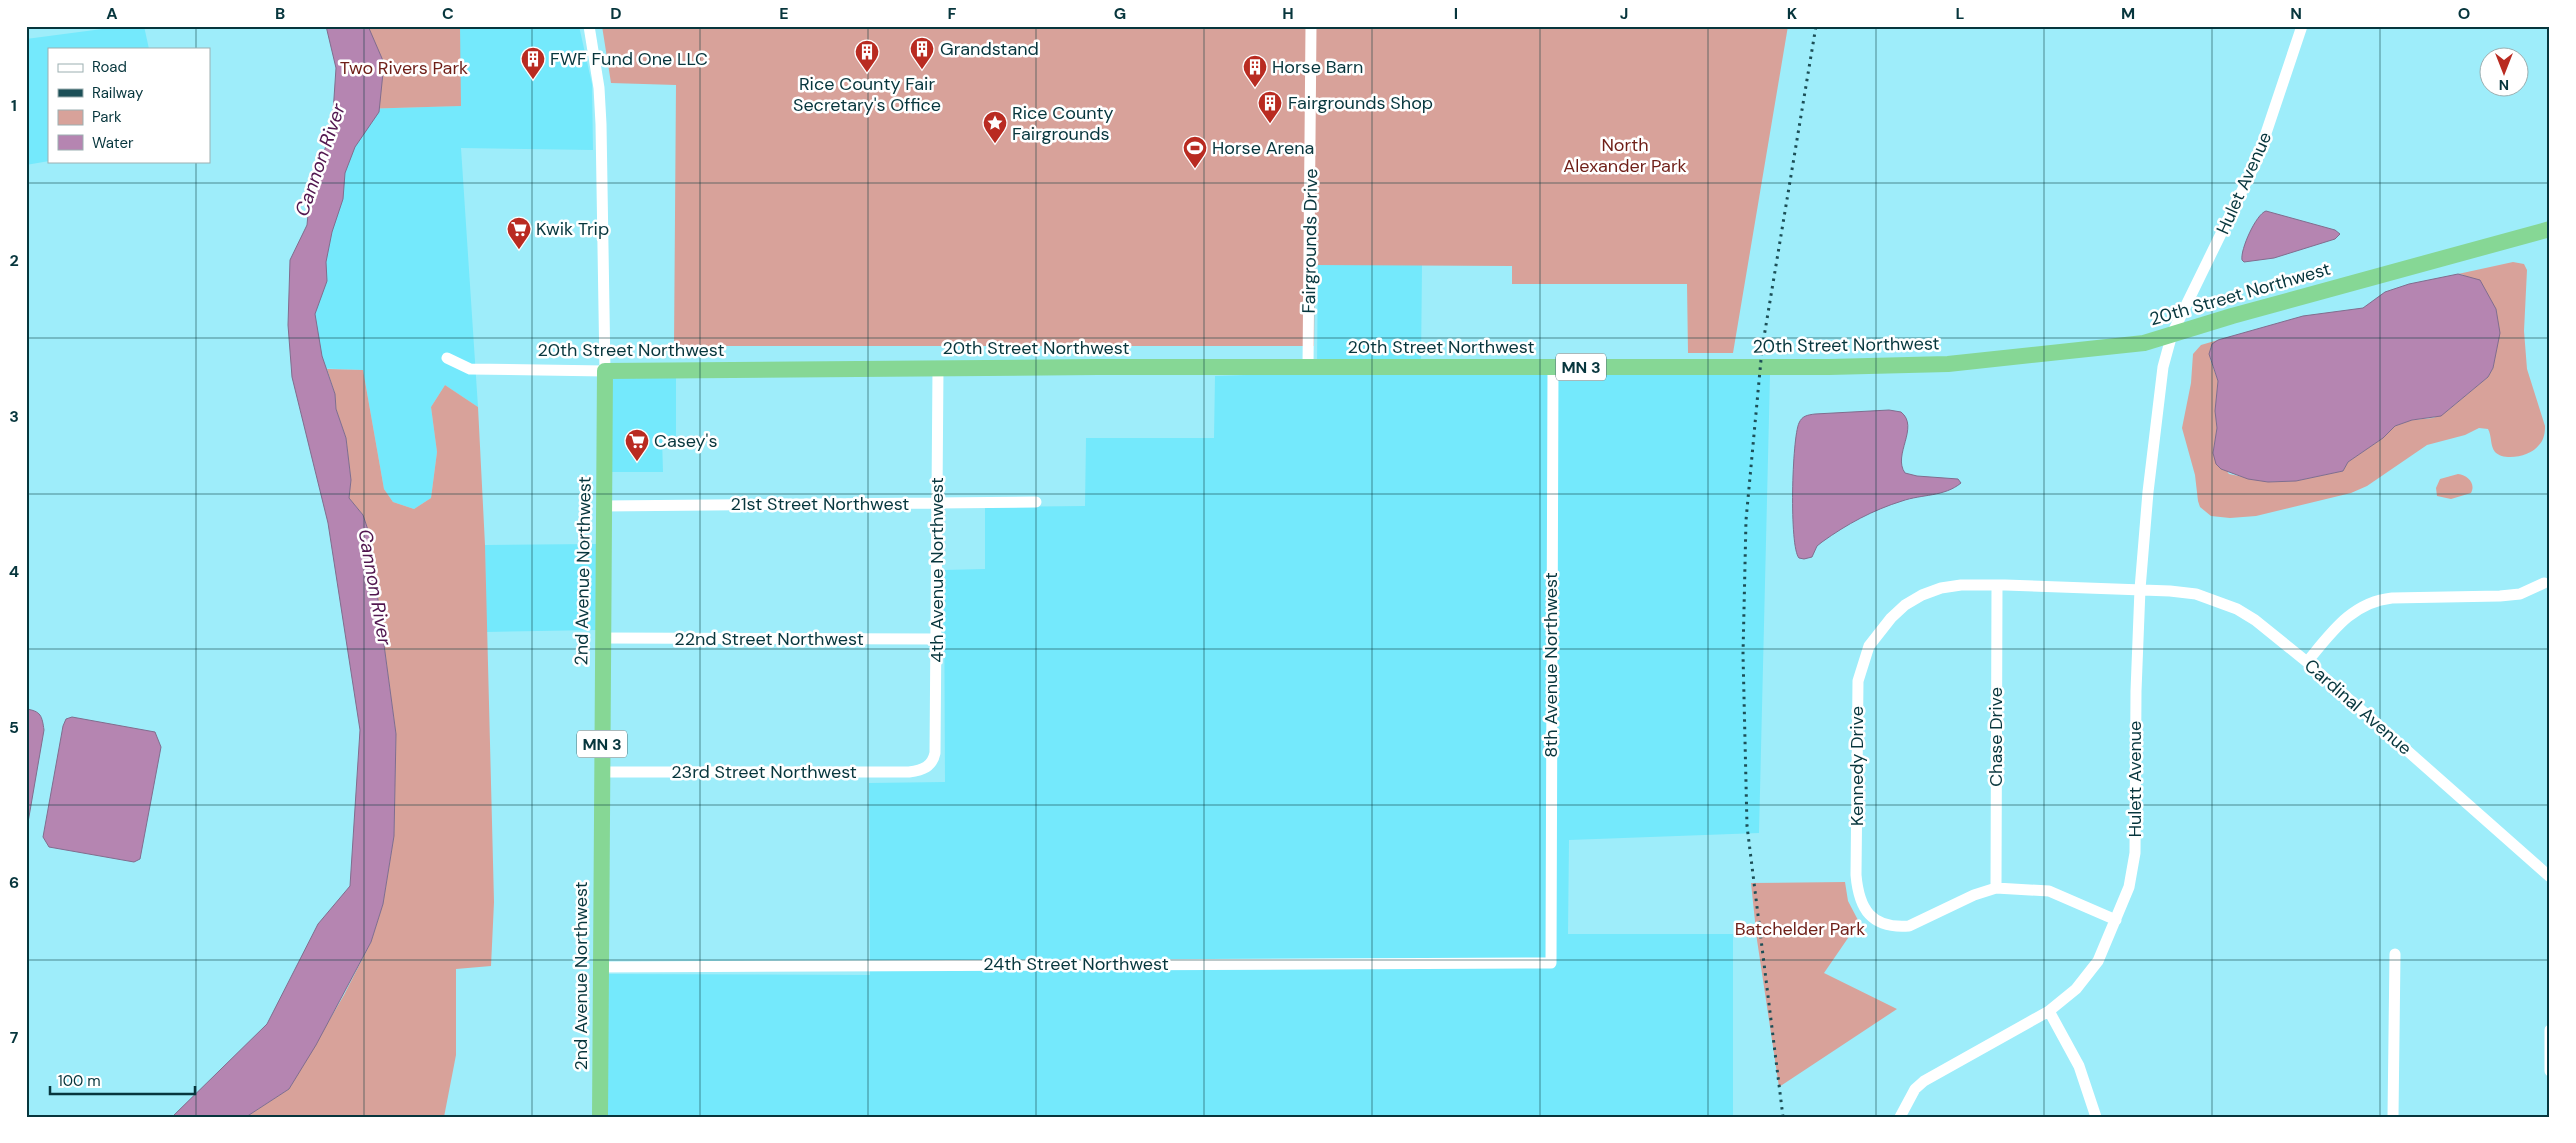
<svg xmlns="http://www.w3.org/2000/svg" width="2576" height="1143" font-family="'DM Sans',sans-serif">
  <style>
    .built { fill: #74e9fc }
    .green { fill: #d8a29a }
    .water { fill: #b585b1; stroke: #816d8e }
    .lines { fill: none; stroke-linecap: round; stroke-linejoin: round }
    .minor { stroke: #fff; stroke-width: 11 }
    .highway { stroke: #86d795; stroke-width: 16 }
    .rail { stroke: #1c4f57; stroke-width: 3; stroke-dasharray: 2.5 5; stroke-linecap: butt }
    .grid { fill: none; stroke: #07363d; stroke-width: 1; stroke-opacity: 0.55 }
    .labels { text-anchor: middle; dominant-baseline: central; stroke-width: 5; stroke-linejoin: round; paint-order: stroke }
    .shield { fill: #fff; stroke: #517277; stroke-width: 1 }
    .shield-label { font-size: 16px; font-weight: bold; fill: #07363d }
    .poi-label { font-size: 18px; fill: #07363d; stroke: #fff; text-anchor: start }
    .park-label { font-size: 18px; fill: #6f1f18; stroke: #fff }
    .street-label { font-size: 18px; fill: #07363d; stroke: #fff }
    .water-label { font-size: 19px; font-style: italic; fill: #51164f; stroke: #fff }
    .neatline { fill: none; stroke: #07363d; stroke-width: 2 }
    .grid-label { font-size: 16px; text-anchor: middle; font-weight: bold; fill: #07363d }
  </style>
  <rect width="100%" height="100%" fill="#9eedfa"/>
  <path class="built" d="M125 26H144L149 49H49V161L26 165V39Z
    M460 26H579L592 84 593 150 461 148 478 407 445 385 431 407 437 452 431 498 414 509 393 502 384 489 363 370 315 368 312 285 360 109 460 106Z
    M1318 265H1422L1421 364 1317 363Z
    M676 375V438L662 439 663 472H599L600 378Z
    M1246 375H1770L1759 833 1569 840 1568 934H1733V1117H605V974L870 975 869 783 945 782 944 570 985 569V507L1085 506 1086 438H1214L1215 376Z
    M596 544 597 630 486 632 485 545Z"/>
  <path class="green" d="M347 26H460L461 106 360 109Z
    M602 26H1788L1733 353H1688L1687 284H1512V266L1315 265 1314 346H674L676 85 611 83Z
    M2513 262 2524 264 2527 270 2524 331 2527 369 2545 426C2545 433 2544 440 2539 445 2531 456 2505 462 2495 452 2490 446 2492 436 2488 429L2479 428 2465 435 2427 445 2367 486 2351 493 2256 516 2230 518 2211 516 2200 507 2198 501 2195 475 2182 428 2191 383 2193 354 2201 345 2218 340 2210 348V359L2218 381 2215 411 2217 428 2213 453 2229 474 2268 482 2296 481 2343 471 2348 462 2383 438 2395 426 2412 420 2433 418 2446 412 2488 377 2493 368 2499 333 2496 309 2464 275 2458 274Z
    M327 369 363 370 384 489 393 502 414 509 431 498 437 452 431 407 445 385 478 407 485 545 494 902 491 966 456 969V1055L444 1117H246L289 1089 344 995 371 942 383 904 394 836 396 734 369 533 363 515 349 498 351 480 346 438 336 409 335 394Z
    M2458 474C2468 475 2476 484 2471 493L2451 499 2437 496 2436 488 2440 479Z
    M1845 882 1848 901 1859 922 1824 973 1897 1009 1779 1087 1757 940 1751 883Z"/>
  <path class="water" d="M326 26H368L384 63 379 112 355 147 345 173 343 199 332 232 326 262 327 281 315 314 322 356 335 394 336 409 346 438 351 480 349 498 363 515 369 533 396 734 394 836 383 904 371 942 316 1045 289 1089 246 1117H172L267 1024 318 924 350 886 360 730 328 523 292 377 288 325 290 260 307 225 310 193 332 128 336 68Z
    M2266 211 2335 230 2340 234 2335 239 2274 258 2244 262 2242 260C2240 250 2256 214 2266 211Z
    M2458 274 2480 280 2496 309 2500 333 2493 368 2488 377 2441 416 2412 420 2395 426 2383 438 2348 462 2343 471 2296 481 2268 482 2248 479 2221 469 2216 464 2213 453 2217 428 2215 411 2218 381 2209 354 2212 344 2218 340 2303 316 2363 308 2385 292 2409 284Z
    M1889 410 1901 412C1920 427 1892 455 1905 473L1917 476 1958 479 1961 483C1944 497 1922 494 1902 501 1873 510 1847 524 1822 542L1817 546 1812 557 1804 559 1799 558C1789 547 1792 438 1799 423 1802 416 1807 415 1815 414Z
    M26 709C41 711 42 716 44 730L26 834Z
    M72 717 155 732 161 747 140 859 134 862 49 847 43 837 63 726 66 719Z"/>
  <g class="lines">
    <path class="minor" d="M447 358 470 369 605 371 601 124 599 88 589 26
      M1308 367 1311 26
      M604 506 1036 502
      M602 638 936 639
      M2307 662C2331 633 2352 602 2392 598L2500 596 2520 594 2544 583
      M601 772H909C923 770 932 767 935 753L938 368
      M1996 888 1997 585
      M2116 920 2049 891 1996 888 1974 895 1909 926C1871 929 1859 909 1856 875L1858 681 1869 646 1891 618 1905 605 1922 595 1941 588 1961 585H2005L2170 591 2196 594 2237 609 2255 620 2307 662 2550 877
      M601 967 1551 963 1553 367
      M2049 1011 2079 1066 2096 1117
      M2550 1030V1071
      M1900 1117 1915 1089 1924 1081 2049 1011 2076 989 2098 961 2129 887 2135 853 2136 691 2140 589 2148 492 2163 367 2172 334 2257 160 2302 26
      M2393 1117 2395 954"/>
    <path class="highway" d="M600 1117 605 371 1098 367H1829L1948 364 2144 343 2232 316 2550 229"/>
    <path class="rail" d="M1783 1117 1747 826 1743 654 1746 520 1762 349 1816 26"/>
  </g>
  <path class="grid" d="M196 26V49M364 26V1117M532 26V1117M700 26V1117M868 26V1117M1036 26V1117M1204 26V1117M1372 26V1117M1540 26V1117M1708 26V1117M1876 26V1117M2044 26V1117M2212 26V1117M2380 26V1117M196 161V1117M26 183H2550M26 338H2550M26 494H2550M26 649H2550M26 805H2550M26 960H2550"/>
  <defs>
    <symbol id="building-pin" viewBox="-11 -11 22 30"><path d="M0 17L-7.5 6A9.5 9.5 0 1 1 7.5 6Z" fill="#b92b21" stroke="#fff"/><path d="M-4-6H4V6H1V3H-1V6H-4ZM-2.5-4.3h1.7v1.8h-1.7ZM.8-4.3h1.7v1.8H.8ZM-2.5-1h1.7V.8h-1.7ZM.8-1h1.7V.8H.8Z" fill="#fff"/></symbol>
    <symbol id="sight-pin" viewBox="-11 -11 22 30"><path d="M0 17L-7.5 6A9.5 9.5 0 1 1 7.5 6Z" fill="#b92b21" stroke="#fff"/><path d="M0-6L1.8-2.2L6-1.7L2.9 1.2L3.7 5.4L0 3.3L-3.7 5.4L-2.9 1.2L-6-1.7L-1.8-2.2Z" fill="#fff"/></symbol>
    <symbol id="stadium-pin" viewBox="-11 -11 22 30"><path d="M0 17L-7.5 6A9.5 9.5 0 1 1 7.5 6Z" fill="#b92b21" stroke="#fff"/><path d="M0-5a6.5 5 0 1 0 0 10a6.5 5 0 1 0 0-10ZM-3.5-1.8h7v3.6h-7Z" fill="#fff"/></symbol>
    <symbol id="supermarket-pin" viewBox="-11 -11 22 30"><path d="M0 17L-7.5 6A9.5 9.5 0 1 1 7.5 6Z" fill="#b92b21" stroke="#fff"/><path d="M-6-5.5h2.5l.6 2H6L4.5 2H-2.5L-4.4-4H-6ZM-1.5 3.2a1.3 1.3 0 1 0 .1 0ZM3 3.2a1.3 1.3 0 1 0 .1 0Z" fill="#fff"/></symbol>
  </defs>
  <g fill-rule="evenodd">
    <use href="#building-pin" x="908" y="35" width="28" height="38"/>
    <use href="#building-pin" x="853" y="38" width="28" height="38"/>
    <use href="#building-pin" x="519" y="45" width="28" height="38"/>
    <use href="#building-pin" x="1241" y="53" width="28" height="38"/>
    <use href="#building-pin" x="1256" y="89" width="28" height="38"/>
    <use href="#sight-pin" x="981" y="109" width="28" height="38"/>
    <use href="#stadium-pin" x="1181" y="134" width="28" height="38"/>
    <use href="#supermarket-pin" x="505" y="215" width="28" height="38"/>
    <use href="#supermarket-pin" x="623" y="427" width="28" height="38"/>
  </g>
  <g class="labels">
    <g class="shield">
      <rect x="1556" y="353.5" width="50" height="27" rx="4"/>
      <rect x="577" y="730.5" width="50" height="27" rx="4"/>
    </g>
    <g class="shield-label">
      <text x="1581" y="367">MN 3</text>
      <text x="602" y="744">MN 3</text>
    </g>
    <g class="poi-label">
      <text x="940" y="49">Grandstand</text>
      <text x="550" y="59">FWF Fund One LLC</text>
      <text x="1272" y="67">Horse Barn</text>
      <text x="867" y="84" text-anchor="middle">Rice County Fair<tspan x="867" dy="21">Secretary's Office</tspan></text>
      <text x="1288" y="103">Fairgrounds Shop</text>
      <text x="1012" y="113">Rice County<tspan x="1012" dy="21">Fairgrounds</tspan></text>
      <text x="1212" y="148">Horse Arena</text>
      <text x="536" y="229">Kwik Trip</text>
      <text x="654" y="441">Casey's</text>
    </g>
    <g class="park-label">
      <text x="404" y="68">Two Rivers Park</text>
      <text x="1625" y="145">North<tspan x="1625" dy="21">Alexander Park</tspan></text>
      <text x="1800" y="929">Batchelder Park</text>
    </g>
    <g class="street-label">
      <text transform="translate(2244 183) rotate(-66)">Hulet Avenue</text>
      <text transform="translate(1310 241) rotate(-89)">Fairgrounds Drive</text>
      <text transform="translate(2240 294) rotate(-16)">20th Street Northwest</text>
      <text transform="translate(1846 345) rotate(-1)">20th Street Northwest</text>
      <text x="1441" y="347">20th Street Northwest</text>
      <text x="1036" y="348">20th Street Northwest</text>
      <text x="631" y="350">20th Street Northwest</text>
      <text x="820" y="504">21st Street Northwest</text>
      <text transform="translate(937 570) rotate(-90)">4th Avenue Northwest</text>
      <text transform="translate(583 571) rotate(-89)">2nd Avenue Northwest</text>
      <text x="769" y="639">22nd Street Northwest</text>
      <text transform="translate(1551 665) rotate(-90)">8th Avenue Northwest</text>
      <text transform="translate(2358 707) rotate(41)">Cardinal Avenue</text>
      <text transform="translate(1996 737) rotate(-90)">Chase Drive</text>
      <text transform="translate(1857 766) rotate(-90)">Kennedy Drive</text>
      <text x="764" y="772">23rd Street Northwest</text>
      <text transform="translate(2135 779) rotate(-90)">Hulett Avenue</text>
      <text x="1076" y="964">24th Street Northwest</text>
      <text transform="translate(581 976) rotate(-90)">2nd Avenue Northwest</text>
    </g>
    <g class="water-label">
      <text transform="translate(320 160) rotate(-71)">Cannon River</text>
      <text transform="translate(375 587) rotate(80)">Cannon River</text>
    </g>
  </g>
  <rect width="2576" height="1143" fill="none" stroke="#ffffff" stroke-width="55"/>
  <rect x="48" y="48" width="162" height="115" fill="#ffffff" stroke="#9cafb1"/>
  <rect x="58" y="64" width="25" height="8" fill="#ffffff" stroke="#9cafb1"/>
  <text x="92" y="72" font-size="15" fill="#07363d">Road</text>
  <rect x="58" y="89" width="25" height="8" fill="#1c4f57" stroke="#9cafb1"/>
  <text x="92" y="98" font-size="15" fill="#07363d">Railway</text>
  <rect x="58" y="110" width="25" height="15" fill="#d8a29a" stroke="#9cafb1"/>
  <text x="92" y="122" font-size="15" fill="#07363d">Park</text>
  <rect x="58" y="135" width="25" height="15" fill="#b585b1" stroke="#9cafb1"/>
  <text x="92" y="148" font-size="15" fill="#07363d">Water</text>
  <g transform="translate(2504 72) rotate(180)"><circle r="24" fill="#ffffff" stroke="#9cafb1"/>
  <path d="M0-4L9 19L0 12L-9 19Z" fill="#b92b21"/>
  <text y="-8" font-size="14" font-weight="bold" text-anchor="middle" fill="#07363d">N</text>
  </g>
  <path d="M50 1086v8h145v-8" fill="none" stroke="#07363d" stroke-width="2.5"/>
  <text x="58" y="1086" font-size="15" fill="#07363d" stroke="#ffffff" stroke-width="4" paint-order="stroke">100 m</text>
  <rect x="28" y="28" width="2520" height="1088" class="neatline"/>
  <g class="grid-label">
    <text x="112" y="19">A</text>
    <text x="280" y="19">B</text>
    <text x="448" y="19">C</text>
    <text x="616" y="19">D</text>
    <text x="784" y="19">E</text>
    <text x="952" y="19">F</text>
    <text x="1120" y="19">G</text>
    <text x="1288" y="19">H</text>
    <text x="1456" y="19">I</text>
    <text x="1624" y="19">J</text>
    <text x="1792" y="19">K</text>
    <text x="1960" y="19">L</text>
    <text x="2128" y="19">M</text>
    <text x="2296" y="19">N</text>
    <text x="2464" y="19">O</text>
    <text x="14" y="111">1</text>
    <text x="14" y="266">2</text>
    <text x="14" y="422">3</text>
    <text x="14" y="577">4</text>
    <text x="14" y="733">5</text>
    <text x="14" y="888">6</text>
    <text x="14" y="1043">7</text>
  </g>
</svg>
